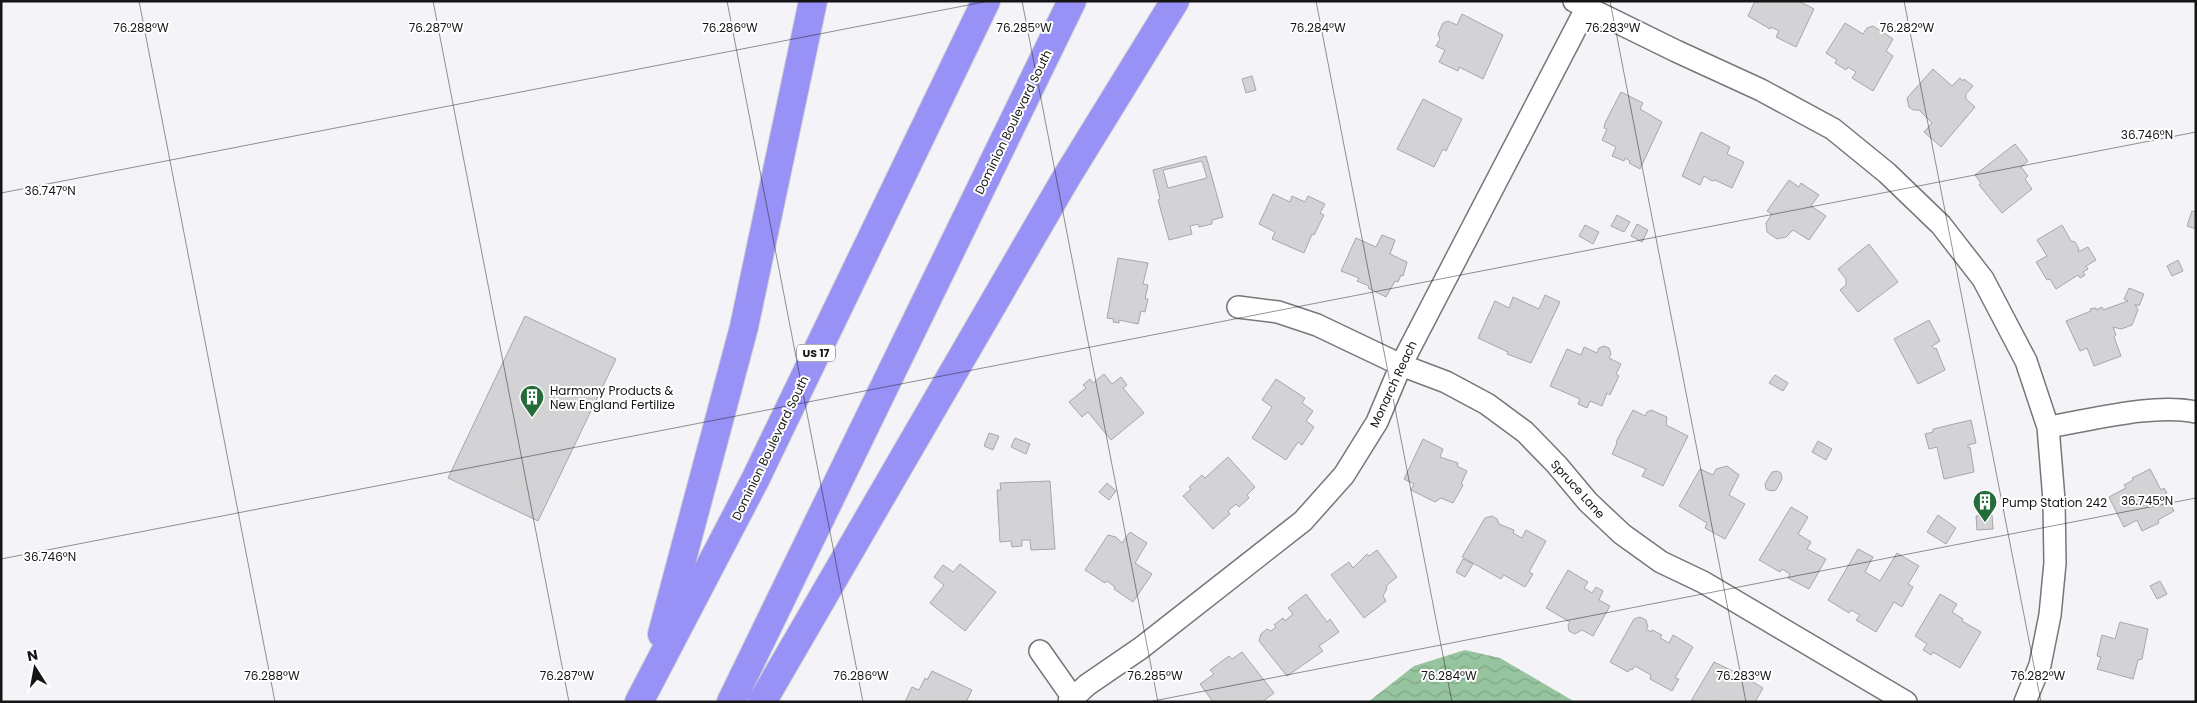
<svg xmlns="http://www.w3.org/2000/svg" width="2197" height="703" font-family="Poppins,sans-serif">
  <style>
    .water { fill: url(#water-waves) }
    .building { fill: #d3d3d6; stroke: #a7a7aa; fill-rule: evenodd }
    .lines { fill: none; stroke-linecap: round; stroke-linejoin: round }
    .street-casing { stroke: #777779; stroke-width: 24 }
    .highway-casing { stroke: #d0d0d0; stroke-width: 30 }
    .street { stroke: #fff; stroke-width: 21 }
    .highway { stroke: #9891f6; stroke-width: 28 }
    .ticks { fill: none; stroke: #151516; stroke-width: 1; stroke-opacity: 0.45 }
    .labels { text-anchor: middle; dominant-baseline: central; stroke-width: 4; stroke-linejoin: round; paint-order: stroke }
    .shield { fill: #fff; stroke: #5b5b5c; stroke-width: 1 }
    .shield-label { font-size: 11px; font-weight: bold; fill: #151516 }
    .street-label { font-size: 12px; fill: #151516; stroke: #fff }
    .poi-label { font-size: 12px; fill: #151516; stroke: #fff; text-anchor: start }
    .ticks-label { font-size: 12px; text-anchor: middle; fill: #151516; stroke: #fff; stroke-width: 4; stroke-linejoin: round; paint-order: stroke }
  </style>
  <defs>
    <pattern id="water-waves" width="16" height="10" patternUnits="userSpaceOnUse" patternTransform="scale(1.25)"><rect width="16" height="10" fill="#96c49e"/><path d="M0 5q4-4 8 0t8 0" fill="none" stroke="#80a887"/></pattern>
  </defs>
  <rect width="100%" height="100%" fill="#f4f4f8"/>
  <path class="water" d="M1465 650 1500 658 1575 702H1368L1414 666Z"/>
  <path class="building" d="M1755 1H1799L1814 9 1796 47 1776 37 1779 31 1771 27 1770 29 1748 16Z
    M1462 14 1503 35 1483 79 1459 67 1458 71 1439 62 1445 50 1436 46 1440 39 1438 34 1443 23 1448 21 1457 25Z
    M1845 23 1863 34 1867 28 1873 26 1893 39 1886 51 1893 56 1873 91 1852 78 1856 72 1848 67 1846 70 1835 63 1837 60 1826 53Z
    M1933 69 1952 86 1960 78 1963 81 1964 79 1973 86 1966 94V99L1975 107 1941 147 1924 132 1932 123 1919 110H1913L1909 107 1907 98Z
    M1252 76 1256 90 1246 93 1242 79Z
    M1621 92 1643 103 1640 109 1662 122 1640 169 1629 163 1630 161 1625 158 1624 161 1612 156 1616 147 1602 140 1607 129 1604 128 1605 123Z
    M1423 99 1462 119 1446 151 1443 149 1434 167 1397 149Z
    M1701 132 1730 147 1727 154 1744 162 1732 188 1715 180 1712 181 1704 176 1700 185 1682 176Z
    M2015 144 2028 161 2021 167 2028 176 2025 179 2032 189 2002 213 1979 185 1981 183 1975 175Z
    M1206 156 1223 217 1212 220V224L1199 227 1198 224 1190 226 1192 234 1169 240 1158 200 1160 199 1153 170ZM1202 161 1207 178 1168 188 1163 170Z
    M1789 180 1799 187 1801 183 1819 195 1811 206 1826 216 1809 240 1793 230 1786 237 1777 239 1767 232 1766 223 1772 214 1767 211Z
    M1273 194 1290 202 1292 196 1305 202 1308 196 1325 204 1320 213 1324 215 1314 235 1312 234 1304 253 1272 239 1275 232 1259 224Z
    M2192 211 2196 212V229L2187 226Z
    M1617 215 1630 222 1624 232 1611 226Z
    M1637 224 1648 230 1642 242 1631 236Z
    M1585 225 1599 232 1593 244 1579 236Z
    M2062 225 2071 241 2075 242 2079 249 2078 252 2088 247 2096 260 2086 266 2088 269 2083 272 2085 275 2080 278 2078 275 2056 289 2050 279 2047 280 2036 262 2047 256 2037 240Z
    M1382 235 1395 240 1390 254 1407 262 1403 276 1401 275 1398 282 1395 281 1386 297 1368 288 1369 286 1357 281 1359 278 1341 271 1356 238 1376 247Z
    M1869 244 1898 282 1858 312 1840 290 1846 285V279L1838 269Z
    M1118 258 1148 263 1143 284 1148 285 1145 299H1148L1145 312 1141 311 1138 324 1119 320V323L1113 322 1114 319 1107 318Z
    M2178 260 2183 271 2172 276 2167 266Z
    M2129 288 2144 294 2139 306 2135 304 2138 310 2132 325 2121 329 2113 327 2116 335 2114 337 2121 356 2094 366 2087 348 2080 351 2066 321 2091 311 2090 309 2096 308V310L2102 307 2103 310 2128 301 2124 299Z
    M1545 295 1560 302 1531 363 1507 354 1508 352 1478 338 1495 301 1509 308 1513 297 1539 309Z
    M525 316 616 359 538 521 448 478Z
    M1929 320 1940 341 1932 346 1934 349 1936 348 1945 370 1918 384 1894 339Z
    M1604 346 1609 348 1611 354 1609 358 1621 364 1616 374 1619 376 1610 395 1607 393 1602 406 1590 401 1587 408 1578 404 1580 399 1550 386 1567 349 1581 355 1584 347 1597 353 1599 348Z
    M1104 374 1112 384 1121 377 1127 385 1123 388 1144 413 1111 440 1088 412 1082 417 1069 402 1086 388 1083 385 1090 379 1093 383Z
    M1775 375 1788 383 1783 391 1769 383Z
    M1276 379 1305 398 1302 403 1313 411 1306 421 1314 427 1302 445 1298 442 1286 460 1252 438 1272 407 1262 400Z
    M1633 410 1645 416 1647 412 1651 410 1667 417 1666 425 1688 436 1663 486 1642 476 1646 469 1612 454 1617 443 1616 442Z
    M1971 420 1976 443 1968 445V448L1970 447 1974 472 1944 479 1937 447 1929 449 1925 434 1933 432V429Z
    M989 433 999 436 993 450 984 446Z
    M1015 438 1030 444 1026 454 1011 447Z
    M1423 439 1443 449 1440 457 1458 463 1457 466 1467 471 1461 484 1463 485 1453 503 1441 498 1435 502 1411 490 1414 484 1404 479Z
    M1818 441 1832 449 1826 460 1812 452Z
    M1228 457 1255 487 1247 495 1249 498 1239 507 1236 504 1228 511 1230 514 1213 529 1183 496 1191 489 1189 487 1202 475 1205 478Z
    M1727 466 1739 475 1729 495 1745 504 1725 539 1705 528 1707 523 1679 506 1700 469 1713 475 1716 469Z
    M2150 469 2161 490 2164 488 2167 493 2165 494 2174 511 2158 520 2159 523 2142 531 2137 520 2124 527 2109 497 2126 488 2124 485 2133 480 2132 478Z
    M1777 471 1781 473 1782 479 1776 490 1771 491 1766 489 1765 484 1772 472Z
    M1050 481 1055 549 1031 550 1030 540H1022V546L1012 547 1011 541 1000 542 997 490H1001L1000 483Z
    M1107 483 1116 491 1109 500 1099 492Z
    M1791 507 1808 517 1798 534 1811 542 1807 549 1826 559 1809 589 1788 578 1790 574 1782 569 1780 572 1759 560Z
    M1938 515 1956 528 1946 544 1927 532Z
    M1992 515 1993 529 1977 530 1976 516Z
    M1492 516 1497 519 1499 524 1514 530 1513 533 1522 538 1526 530 1546 541 1529 572 1533 574 1525 587 1504 575 1501 579 1462 557 1485 518Z
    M1130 532 1147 543 1135 563 1152 574 1133 602 1114 589 1115 587 1107 581 1105 583 1085 570 1108 535 1116 537 1122 543Z
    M1858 549 1873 557 1865 572 1880 581 1897 553 1919 566 1908 584 1913 587 1902 607 1894 602 1876 632 1856 620 1860 615 1851 610 1849 613 1828 600Z
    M1377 550 1397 577 1386 586 1387 588 1383 596 1386 601 1364 618 1331 575 1349 562 1353 568 1367 554 1369 556Z
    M1463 559 1473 564 1465 577 1456 572Z
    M960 564 996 592 965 631 930 603 944 585 934 577 943 565 953 572Z
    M1568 570 1588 582 1584 588 1592 593 1596 587 1603 591 1599 600 1610 606 1593 636 1582 630 1575 634 1569 631 1568 625 1570 622 1546 608Z
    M2160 581 2167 594 2157 599 2150 586Z
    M1306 594 1327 622 1330 619 1339 632 1319 646 1323 651 1287 676 1259 641 1261 634 1267 629 1271 631 1276 627 1274 625 1283 618 1285 621 1293 614 1288 608Z
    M1940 594 1957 604 1952 612 1963 619 1962 621 1981 632 1960 668 1933 652 1931 655 1923 650 1927 644 1915 636Z
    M1640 617 1646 620 1648 627 1646 629 1651 632 1652 630 1662 635 1660 638 1669 643 1673 635 1693 647 1675 678 1679 679 1672 691 1650 679 1651 675 1635 666 1632 670 1630 669 1628 672 1610 662 1634 619Z
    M2120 622 2148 629 2142 659 2138 660 2133 679 2097 669 2101 657 2097 656 2102 635 2115 639Z
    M1242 652 1274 693 1262 702H1213L1200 684 1214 674 1210 670 1229 656 1232 659Z
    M1714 662 1743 676 1763 688 1755 702 1691 701Z
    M932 671 972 690 966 702H905L912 687 919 690 925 678 927 680Z"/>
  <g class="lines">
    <defs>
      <path id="street" d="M1574 1 1676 51 1761 90 1833 129 1887 173 1941 225 1983 279 2026 361 2048 427 2054 500 2055 563 2050 615 2040 665 2025 702
        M1238 307 1278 312 1317 325 1401 365 1446 382 1487 404 1525 432 1557 465 1588 502 1622 534 1661 562 1703 582 1906 702
        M2048 427C2092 420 2153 403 2196 412
        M1040 651 1073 698
        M1069 702 1087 685 1141 648 1303 521 1344 475 1377 422 1401 365 1590 1"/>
      <path id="highway" d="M662 634 744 327 813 1
        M639 702 755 480 986 1
        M731 702 1072 1
        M762 702 1066 178 1175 1"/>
    </defs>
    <use href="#street" class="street-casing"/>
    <use href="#highway" class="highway-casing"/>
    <use href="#street" class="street"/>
    <use href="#highway" class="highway"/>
  </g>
  <path class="ticks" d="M139 1 275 702M433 1 569 702M727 1 863 702M1022 1 1158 702M1316 1 1452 702M1610 1 1746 702M1904 1 2041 702M1 193 989 1M1 559 2196 132M1148 702 2196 498"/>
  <defs>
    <symbol id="building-pin" viewBox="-11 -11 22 30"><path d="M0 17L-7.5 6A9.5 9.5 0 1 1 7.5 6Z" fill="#246c39" stroke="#fff"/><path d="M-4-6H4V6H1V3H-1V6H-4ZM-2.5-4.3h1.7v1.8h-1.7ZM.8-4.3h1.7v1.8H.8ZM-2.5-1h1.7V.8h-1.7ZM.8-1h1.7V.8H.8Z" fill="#fff"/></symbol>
  </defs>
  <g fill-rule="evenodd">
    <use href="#building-pin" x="518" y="383" width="28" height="38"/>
    <use href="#building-pin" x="1971" y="488" width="28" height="38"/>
  </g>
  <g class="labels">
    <rect class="shield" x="797" y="344.5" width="38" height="17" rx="4"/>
    <g class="shield-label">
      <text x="816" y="353">US 17</text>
    </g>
    <g class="street-label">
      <text transform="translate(1013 122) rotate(-64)">Dominion Boulevard South</text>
      <text transform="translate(1393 384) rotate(-65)">Monarch Reach</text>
      <text transform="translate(770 448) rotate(-64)">Dominion Boulevard South</text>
      <text transform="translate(1578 489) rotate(48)">Spruce Lane</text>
    </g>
    <g class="poi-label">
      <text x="550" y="390">Harmony Products &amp;<tspan x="550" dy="14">New England Fertilize</tspan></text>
      <text x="2002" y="502">Pump Station 242</text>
    </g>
  </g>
  <g class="ticks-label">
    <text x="141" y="32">76.288°W</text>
    <text x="436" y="32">76.287°W</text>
    <text x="730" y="32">76.286°W</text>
    <text x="1024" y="32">76.285°W</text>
    <text x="1318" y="32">76.284°W</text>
    <text x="1613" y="32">76.283°W</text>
    <text x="1907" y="32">76.282°W</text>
    <text x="2147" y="139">36.746°N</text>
    <text x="50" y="195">36.747°N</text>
    <text x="2147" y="505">36.745°N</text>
    <text x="50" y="561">36.746°N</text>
    <text x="272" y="680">76.288°W</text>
    <text x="567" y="680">76.287°W</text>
    <text x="861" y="680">76.286°W</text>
    <text x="1155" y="680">76.285°W</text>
    <text x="1449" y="680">76.284°W</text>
    <text x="1744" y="680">76.283°W</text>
    <text x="2038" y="680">76.282°W</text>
  </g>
  <rect width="2197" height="703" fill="none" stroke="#151516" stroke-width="5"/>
  <g transform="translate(35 668) rotate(349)" stroke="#ffffff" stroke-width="4" paint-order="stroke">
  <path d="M0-4L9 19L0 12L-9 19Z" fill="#151516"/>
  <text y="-8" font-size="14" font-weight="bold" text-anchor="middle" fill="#151516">N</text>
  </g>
</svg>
